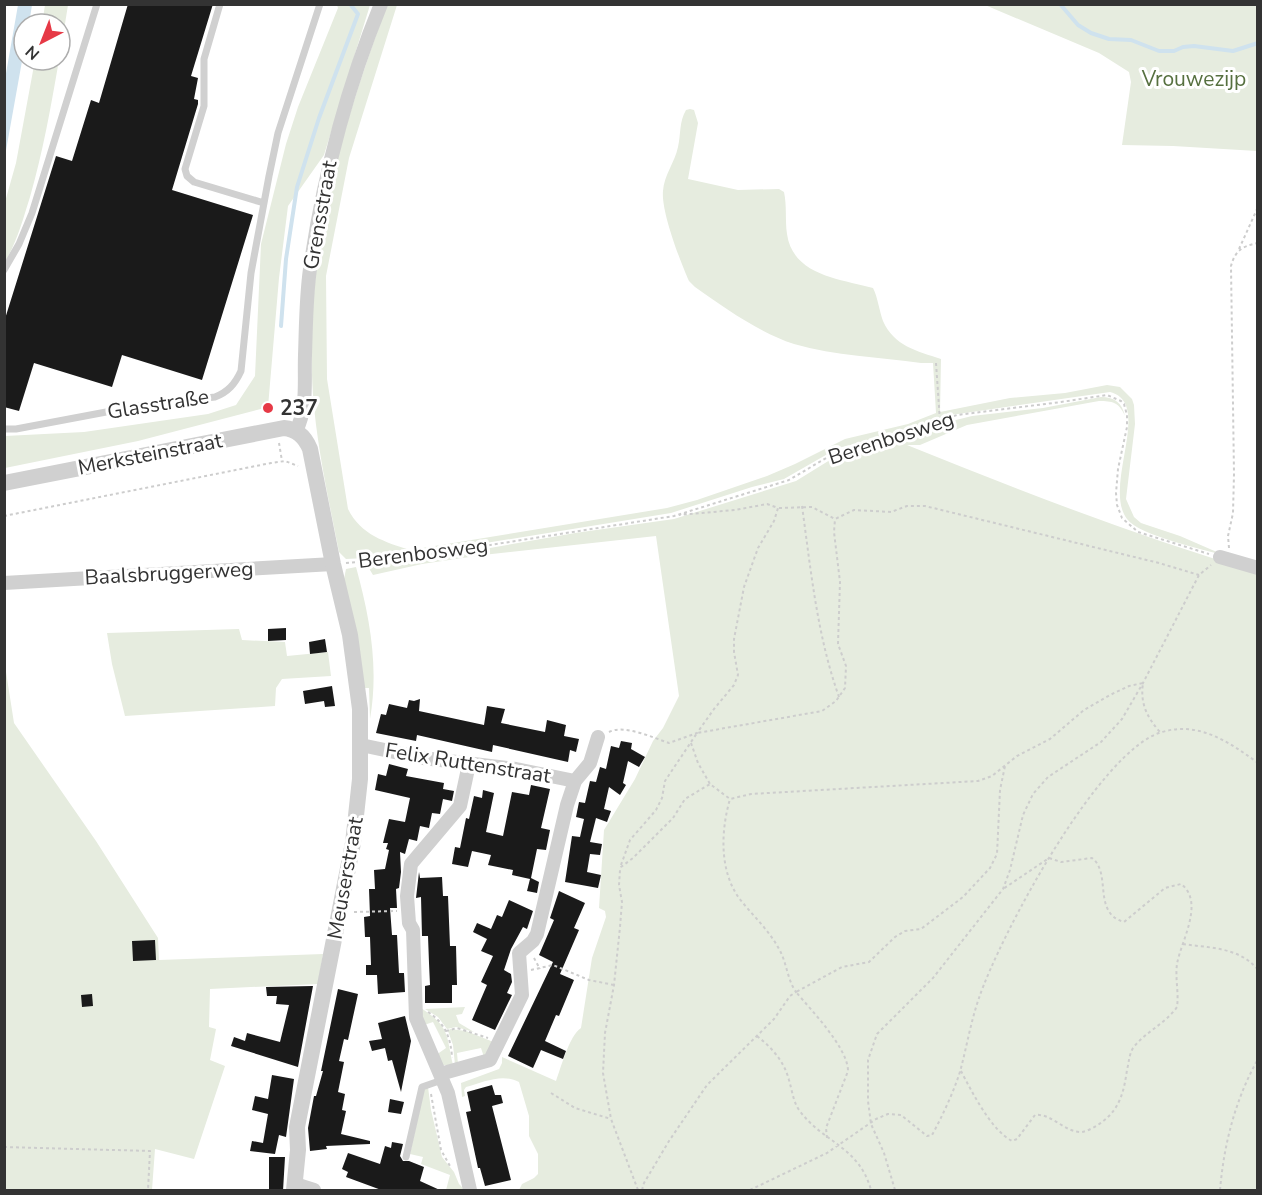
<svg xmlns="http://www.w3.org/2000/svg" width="1262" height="1195" font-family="'Nunito Sans',sans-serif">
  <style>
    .green { fill: #e6ecdf }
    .water { fill: #cfe2ee }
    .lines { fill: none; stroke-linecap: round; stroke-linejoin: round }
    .stream { stroke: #cfe2ee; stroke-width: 4 }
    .building { fill: #1a1a1a }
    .path { stroke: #cdcdcd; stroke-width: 2; stroke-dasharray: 3 3; stroke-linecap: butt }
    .service { stroke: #d0d0d0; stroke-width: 7 }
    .minor { stroke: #d0d0d0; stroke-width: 14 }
    .tertiary { stroke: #d0d0d0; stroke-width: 16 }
    .poi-dot { fill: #e63946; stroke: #fff; stroke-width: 2 }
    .labels { text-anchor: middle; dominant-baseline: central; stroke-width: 6; stroke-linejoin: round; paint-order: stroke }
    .park-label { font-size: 21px; fill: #56703f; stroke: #fff }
    .street-label { font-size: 21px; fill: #333; stroke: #fff }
    .poi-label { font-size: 21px; font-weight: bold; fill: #333; stroke: #fff; text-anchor: start }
  </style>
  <rect width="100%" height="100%" fill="#fff"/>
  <path class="green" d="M45 5H68L60 55V24H42Z
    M337 5H370L324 155 288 206 279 278 268 407 138 441 5 468V436L84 432 208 414 236 405 255 376 261 244 286 144 298 107 338 8Z
    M387 5H397L349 158 326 276 327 379 348 509C361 535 385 542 410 550L667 508 697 500 767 476 795 464 845 439 908 424 936 413 933 363H921C880 357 835 356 794 344 758 332 725 308 695 287L689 281C680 261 661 211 663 191 664 175 675 162 678 147 681 134 679 122 686 110L690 109 694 110 698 123 688 179 738 190 779 189 784 192C787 206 785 220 787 234 793 276 841 279 873 288 878 298 879 310 883 321 894 346 917 351 941 359L940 412 1010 398 1065 393 1107 385 1120 387 1132 399 1134 405 1135 424 1126 499 1134 517 1141 523 1180 536 1226 556C1203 549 1140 536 1127 519 1102 486 1154 403 1110 392L951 415 889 436 838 448 784 479 752 487 671 513 406 556 346 559 339 552C329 501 317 448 313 395 304 255 339 135 387 5Z
    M985 5H1257V151L1173 146 1122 145 1131 82 1129 72 1099 53Z
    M35 60H59C51 106 43 152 30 197 22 222 18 239 5 262V202L16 163Z
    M1101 397C1115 397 1122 403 1125 416 1119 402 1112 401 1099 401L967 425 920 445H907C1023 492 1137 536 1257 572V1190H519L522 1184 534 1178 538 1174V1154L529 1136V1116L519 1082C502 1073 484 1082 466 1087L464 1090 465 1096 462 1097 461 1083 499 1069 502 1063V1057L556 1081C561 1068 569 1036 581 1028L592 958 606 917 605 911 599 908 604 830 635 779 653 741 663 728 679 696 656 536 483 555 422 564 373 575 367 565 410 562 575 533 674 519 796 481 838 455 889 442 944 423 972 416 1043 408Z
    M356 567C370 618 379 667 370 719L369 688H364L344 579 346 569Z
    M239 629 242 640 285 642 287 656 328 652 331 676 282 679 276 688 275 706 125 716 112 664 107 633Z
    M4 659 14 723 96 841 158 938 159 960 323 954 318 984 210 989 209 1027 216 1029 210 1060 225 1066 194 1159 155 1149 152 1190H5Z
    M465 1007 462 1014 456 1015 459 1023 474 1032 456 1027 447 1029 438 1017 425 1009Z
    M421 1008C450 1027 446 1034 453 1065H442L436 1055 446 1048 433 1022 424 1025Z
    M450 1029 466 1031 496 1043 484 1057 481 1048 457 1053 458 1064 455 1065 453 1045 448 1031Z
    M428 1087 431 1110 442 1157 454 1172 459 1184 465 1190H446L450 1175 421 1164 423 1157 410 1154 424 1090Z"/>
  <path class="water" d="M18 5H32L29 24H24V50L5 156V79Z"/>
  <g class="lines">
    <path class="stream" d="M1060 4 1078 25 1091 33 1109 39 1131 40 1159 51H1174L1183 47 1194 46 1233 51 1258 43
      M281 326 286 259 297 187 319 118 358 14 350 4"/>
  </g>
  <path class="building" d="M128 4H213L191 76 198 78 194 99 198 100V104L172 190 253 215 202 380 122 355 112 387 34 363 19 411 4 407V322L56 156 72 161 91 100 99 103Z
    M286 628V640L268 641V629Z
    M325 639 327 652 310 654 309 642Z
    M332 686 335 706 325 707 324 701 305 704 303 691Z
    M420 699 419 711 484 725 487 706 505 709 501 723 545 732 547 720 566 725 564 736 579 739 576 752 570 750 568 762 493 745 492 752 417 735 416 741 376 733 381 714 386 715 389 704 407 708 409 700 414 701Z
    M621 741 632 743 631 749 645 757 639 767 628 761 623 783 626 785 620 795 609 787 604 809 611 811 607 822 596 818 590 842 602 844 600 855 590 854 587 872 601 875 598 888 565 882 572 836 580 837 584 819 576 817 579 802 585 803 590 781 596 782 600 767 606 769 611 746 619 748Z
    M389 764 408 769 406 776 444 783 443 789 454 791 452 801 443 799 440 814 432 813 429 828 420 826 417 841 409 839 405 854 400 852 401 872 399 888 396 889 397 908H390L392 935H397L399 973H404L405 992 378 994 377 975H366V965H371L370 937H365L364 917 370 916 369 889H375L374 870 385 869 389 850 386 849 388 843H383L389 819 405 822 410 798 375 790 378 774 386 776Z
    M531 785 550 789 541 828 550 830 546 850 537 849 531 878 539 882 537 893 527 891 530 879 512 875 513 870 488 865 491 855 472 851 468 867 452 864 455 847 460 848 466 818 469 819 474 796 482 798 483 790 494 793 486 832 503 836 512 792 529 795Z
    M419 872 420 878 442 877 443 896H448L450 946H456L457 985H452V1003H425V986L430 985 429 963 428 936H422L421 897 416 898Z
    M559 891 585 903 574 928 579 930 560 974 574 980 559 1016 556 1015 545 1041 566 1051 563 1059 541 1050 533 1068 508 1056 553 962 539 955 554 920 550 918Z
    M509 900 533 911 527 929 523 927 511 949 504 970 511 974 512 982 507 993 512 995 495 1030 472 1020 487 985 481 982 493 956 481 951 487 939 473 932 477 923 491 929 497 915 502 917Z
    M155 940 156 960 133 961 132 941Z
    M313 986 298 1067 231 1046 234 1037 245 1041 247 1033 280 1042 289 1005 276 1004 277 996H267L266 987Z
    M338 989 358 994 348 1040 344 1039 339 1061 344 1062 338 1092 345 1094 342 1110 346 1111 341 1134 370 1141V1144L326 1146 327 1149 310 1151 308 1128 314 1096H316L323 1071H321Z
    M92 994 93 1006 82 1007 81 995Z
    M405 1016 411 1041 401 1092 392 1060 388 1061 385 1048 372 1051 369 1041 382 1039 378 1023Z
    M272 1075 294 1079 286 1137 279 1135 275 1154 250 1151 252 1141 263 1143 268 1114 252 1110 255 1096 268 1099Z
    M492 1085 495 1095H501L503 1103 492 1106 511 1180 485 1186 480 1168H478L466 1112 471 1111 467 1092Z
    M390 1099 404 1102 401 1114 388 1112Z
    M392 1142 403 1144 400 1156 403 1161H409L424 1167 420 1181 442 1191H384L346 1177 348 1172 342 1169 348 1153 380 1164 385 1146 391 1148Z
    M269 1157H285L283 1191H269Z"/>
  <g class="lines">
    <path class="path" d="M1239 249 1258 207
      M936 363 940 421
      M279 443 282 461
      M802 506C811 571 817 635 839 697
      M779 508 812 507 835 519 854 510 891 512 907 506H925L1159 563 1199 575
      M4 516 271 463 285 461 298 466
      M1229 548 1228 536 1233 513 1234 474 1231 266C1235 251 1242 246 1258 243
      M346 563 414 557 674 516 789 480 838 451 886 440 957 415 1061 402 1107 395 1121 401 1124 404 1127 415V427L1118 469 1116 493 1117 505 1122 518 1138 532 1209 554
      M609 732C624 724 654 738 669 743L697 733 714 709 734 685 738 675 734 652V639L744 587 758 548 774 521 778 508 767 504 735 510 679 515
      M691 743 698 763 710 784
      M621 865 630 840 656 810 662 798 665 781 697 733 822 711 836 701 845 688 846 666 838 644 840 582 834 532 835 519
      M354 912 397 911
      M1183 944C1209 948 1240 947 1258 970
      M534 958 540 969
      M531 970 553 965 589 980 614 985
      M428 1012C445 1023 451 1038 452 1058
      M446 1031 457 1028 488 1038
      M757 1036C772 1048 784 1061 789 1080 792 1090 793 1101 799 1110 823 1143 859 1146 871 1190
      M961 1071C972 1092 991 1130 1012 1141L1017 1139 1035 1115C1052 1113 1065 1133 1082 1132 1088 1131 1097 1126 1102 1122 1120 1109 1124 1091 1127 1070 1129 1062 1129 1055 1133 1048 1145 1032 1165 1024 1177 1007 1179 993 1175 978 1177 964 1181 941 1205 902 1181 884L1165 888 1124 922C1092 913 1112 873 1092 858L1061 862 1049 858 1003 889
      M551 1093 575 1108 611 1119
      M431 1094 441 1150 450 1166
      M827 1138 826 1128 848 1071C848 1048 811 1010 796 992L842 967 869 962 895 937 905 931 921 929 963 897 990 868 997 854 1000 790 1005 766
      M4 1147 150 1151 148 1190
      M638 1190 611 1119 603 1073 605 1033 614 985 620 927 622 902 619 885 620 870 621 867 633 858 673 818 685 799 710 784 730 799 751 794 978 781 992 776 1017 756 1050 739 1084 710 1110 695 1129 686 1143 683C1140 704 1147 717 1160 732
      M642 1190 644 1183 669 1141 707 1085 774 1019 790 996 796 992C787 979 787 963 779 949 769 930 752 915 739 898 719 870 721 830 730 799
      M750 1190 827 1153 876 1119 888 1114 901 1115 927 1136 932 1135C942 1117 956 1087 961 1068 967 1045 971 1021 979 998 1000 936 1099 750 1162 732 1199 721 1229 742 1258 763
      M895 1190 884 1153 871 1124 868 1101V1060L877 1034 933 978 1003 889 1010 870 1023 815 1033 794 1048 777 1101 742 1122 719 1143 683 1199 575 1211 565
      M1220 1190C1224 1144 1235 1100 1258 1059"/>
    <path class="service" d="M220 4 204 59V106L185 169 187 176 194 182 264 203
      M4 270 19 244 32 213 97 4
      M4 429H16L138 406 215 397C228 392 235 384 241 371L251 273 269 176 278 133 320 4
      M406 1157 422 1087 442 1080"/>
    <path class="minor" d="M296 431C308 407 304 382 305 355 306 327 306 297 310 269 323 178 346 90 381 4
      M1220 557 1258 568
      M4 583 333 564
      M361 745 423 758 516 769 575 781
      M469 764 460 806 411 864 407 896 409 923 413 930 416 1018 448 1093 470 1190
      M440 1074 490 1060 522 995 519 953 533 941 537 934 567 805 575 781 590 763 598 737
      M295 1184 314 1190"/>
    <path class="tertiary" d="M4 483 284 428C297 429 305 437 310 449L333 564 350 635 360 709V779L353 843 297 1127 298 1150 294 1190"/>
  </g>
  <circle class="poi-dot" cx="268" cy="408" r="6"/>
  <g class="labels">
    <g class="park-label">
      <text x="1194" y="79">Vrouwezijp</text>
    </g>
    <g class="street-label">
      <text transform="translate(320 215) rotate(-80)">Grensstraat</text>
      <text transform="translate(158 404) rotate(-9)">Glasstraße</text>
      <text transform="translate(891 438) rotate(-18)">Berenbosweg</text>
      <text transform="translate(150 454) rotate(-11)">Merksteinstraat</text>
      <text transform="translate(423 553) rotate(-7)">Berenbosweg</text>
      <text transform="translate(169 573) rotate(-3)">Baalsbruggerweg</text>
      <text transform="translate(468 763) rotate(9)">Felix Ruttenstraat</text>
      <text transform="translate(345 878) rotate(-80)">Meuserstraat</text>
    </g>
    <g class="poi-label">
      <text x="280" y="408">237</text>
    </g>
  </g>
  <rect width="1262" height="1195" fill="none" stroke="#333333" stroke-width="12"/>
  <g transform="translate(42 42) rotate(222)"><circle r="28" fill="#ffffff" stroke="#adadad" stroke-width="1.5"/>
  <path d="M0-4.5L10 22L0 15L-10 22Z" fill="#e63946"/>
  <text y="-9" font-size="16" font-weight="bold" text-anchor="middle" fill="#333333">N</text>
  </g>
</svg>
